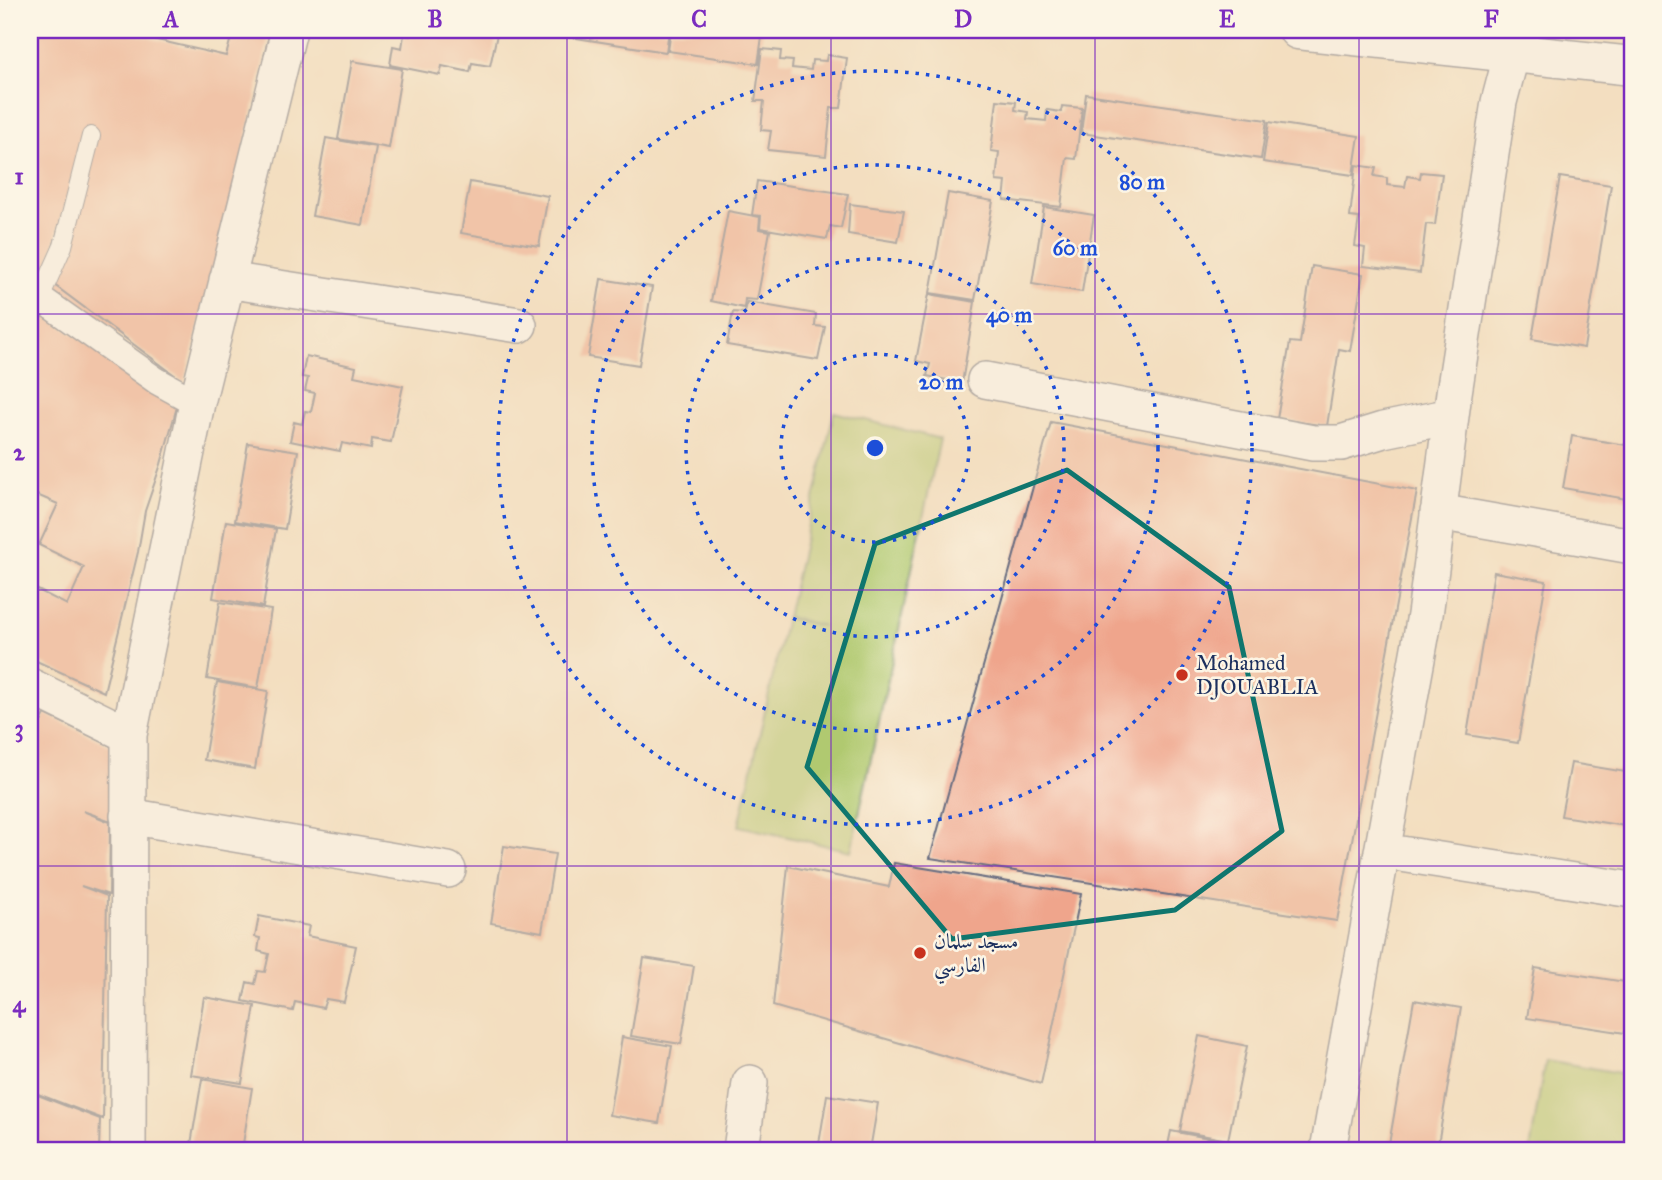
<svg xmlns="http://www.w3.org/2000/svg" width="1662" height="1180" font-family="'IM FELL Great Primer',Amiri,serif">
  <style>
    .green { fill: #b0c96f; stroke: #667c66; stroke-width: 2 }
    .building { fill: #efa58c }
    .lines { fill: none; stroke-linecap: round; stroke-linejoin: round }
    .service-casing { stroke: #676c80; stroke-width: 20 }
    .pedestrian-casing { stroke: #676c80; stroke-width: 29 }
    .minor-casing { stroke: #676c80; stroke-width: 38 }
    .primary-casing { stroke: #676c80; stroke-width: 41 }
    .service { stroke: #fff; stroke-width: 18 }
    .pedestrian { stroke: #fff; stroke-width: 26 }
    .minor { stroke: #fff; stroke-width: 35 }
    .primary { stroke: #fff; stroke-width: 38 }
    .marked { fill: none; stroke: #0f766e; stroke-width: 5; stroke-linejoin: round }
    .grid { fill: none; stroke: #7b2cbf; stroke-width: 2; stroke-opacity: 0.55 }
    .ring { fill: none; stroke: #1d4ed8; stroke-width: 3.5; stroke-dasharray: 3.5 7 }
    .poi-dot { fill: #c8321e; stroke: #fcf5e5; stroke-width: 2.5 }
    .labels { text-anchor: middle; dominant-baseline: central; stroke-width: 5; stroke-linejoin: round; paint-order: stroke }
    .poi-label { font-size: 21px; fill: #1b2f5e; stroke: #fcf5e5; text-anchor: start }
    .centre { fill: #1d4ed8; stroke: #fcf5e5; stroke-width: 3.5 }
    .ring-label { font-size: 21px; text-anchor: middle; font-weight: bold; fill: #1d4ed8; stroke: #fcf5e5; stroke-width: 5; stroke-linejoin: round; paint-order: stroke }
    .neatline { fill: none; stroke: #7b2cbf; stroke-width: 2.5 }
    .grid-label { font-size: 23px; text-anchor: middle; font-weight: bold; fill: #7b2cbf }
  </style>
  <rect width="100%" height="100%" fill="#fcf5e5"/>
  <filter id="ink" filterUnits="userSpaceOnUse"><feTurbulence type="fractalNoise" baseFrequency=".0143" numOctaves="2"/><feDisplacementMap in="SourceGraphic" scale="14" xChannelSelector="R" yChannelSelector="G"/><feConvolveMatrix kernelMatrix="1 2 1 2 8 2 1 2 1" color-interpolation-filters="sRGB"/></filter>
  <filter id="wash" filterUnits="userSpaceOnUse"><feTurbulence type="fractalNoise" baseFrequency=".00686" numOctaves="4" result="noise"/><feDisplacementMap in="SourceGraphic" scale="28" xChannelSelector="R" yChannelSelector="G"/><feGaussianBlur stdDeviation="1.57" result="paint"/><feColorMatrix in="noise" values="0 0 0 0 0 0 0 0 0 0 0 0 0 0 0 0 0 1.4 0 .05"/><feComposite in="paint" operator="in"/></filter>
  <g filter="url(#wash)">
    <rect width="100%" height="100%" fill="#f3dec0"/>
    <path class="green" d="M834 412 940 439 851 851 739 826 786 618 823 626 787 617Z
      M1545 1060 1632 1075V1150H1530Z"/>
    <g id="blocks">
      <path class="building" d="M30 30H114L226 56 233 30H270L237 182 184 382 53 284 97 131 87 128 43 283 30 272Z
        M413 30H498L490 66 472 63 470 72 442 66 440 75 390 65 393 46 402 48 404 35 411 36Z
        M535 30H669L666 52 576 38Z
        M671 30H763L758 64 668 51Z
        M762 49 781 51 780 60 793 61 792 68 811 70 812 60 826 61 827 55 847 58 841 108H831L826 156 768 150 771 131 761 130 764 101H755Z
        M352 61 402 69 389 148 338 139Z
        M1086 94 1267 120 1261 159 1081 133Z
        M997 100 1016 102 1015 110 1028 112 1027 119 1046 121 1047 110 1061 112 1062 106 1082 108 1076 159 1067 158 1061 207 1004 200 1006 182 996 181 999 152 991 151Z
        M1269 122 1359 136 1353 175 1263 162Z
        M326 138 376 147 363 225 312 216Z
        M1356 165 1376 168 1374 176 1387 178V185L1405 187 1407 176 1420 178 1421 172 1442 174 1435 225 1426 224 1420 273 1363 266 1365 248 1355 246 1359 218 1350 217Z
        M1560 177 1611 185 1584 348 1532 339Z
        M757 181 848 194 841 228 830 226 827 239 760 228 761 216 752 215Z
        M470 182 548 196 539 246 461 233Z
        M948 193 993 201 975 300 930 293Z
        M850 204 904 211 898 242 848 234Z
        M1044 207 1094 215 1082 292 1032 284Z
        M728 211 760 217 759 229 770 231 757 300 745 299 744 308 711 301Z
        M1312 266 1363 274 1350 351 1339 349 1327 426 1277 419 1290 342 1300 343Z
        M601 279 652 287 639 365 588 357Z
        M929 294 975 302 962 383 927 376 930 364 916 361Z
        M747 302 816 314 815 326 825 327 818 360 727 345 733 312 745 313Z
        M42 314 178 403 161 464 145 511 138 552 104 692 30 658V586L67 605 84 567 39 545 58 504 30 492V341Z
        M306 356 356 367 354 376 403 386 391 442 372 439 371 449 342 443 340 451 290 441 294 422 302 424 305 411 311 412 315 393 305 391 308 378 302 377Z
        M1051 422 1417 491 1337 921 930 858Z
        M1572 436 1632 446V500L1563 488Z
        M248 443 298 451 285 529 235 521Z
        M226 521 276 529 263 607 213 598Z
        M1494 572 1546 581 1518 743 1467 735Z
        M220 602 271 610 258 688 207 679Z
        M217 682 268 691 255 769 204 760Z
        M45 714 113 747 111 821 83 811 110 822 109 895 81 886 107 896 103 1119 30 1091V744Z
        M1571 763 1632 773V827L1561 816Z
        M504 846 555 854 542 932 491 923Z
        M894 863 1081 894 1041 1084 773 1006 788 866 889 887Z
        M259 916 309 926 307 936 356 946 344 1002 326 999 323 1008 295 1002 293 1011 243 1001 247 982 255 984 258 971 265 972 269 954 258 951 260 938 255 937Z
        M644 958 694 966 681 1044 631 1036Z
        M1535 968 1632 983V1034L1527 1018Z
        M204 997 255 1006 242 1083 191 1075Z
        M1414 1000 1461 1008 1437 1150H1388Z
        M1199 1036 1247 1046 1228 1140 1180 1131Z
        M622 1037 672 1046 659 1123 609 1115Z
        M202 1079 252 1088 242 1150H190Z
        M30 1092 100 1119 99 1150H30Z
        M827 1095 878 1103 870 1150H818Z
        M1171 1131 1219 1140 1217 1150H1167Z"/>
    </g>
  </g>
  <g filter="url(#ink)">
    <use href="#blocks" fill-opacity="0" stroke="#676c80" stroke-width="2"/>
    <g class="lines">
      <defs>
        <path id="service" d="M30 320 63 246 91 136"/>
        <path id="pedestrian" d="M30 291 157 381 197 403"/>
        <path id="minor" d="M227 280 519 325
          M985 380 1313 443H1341L1383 430 1451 416
          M1438 512 1632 546
          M30 686 129 735
          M128 816 448 870
          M1382 851 1632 890
          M128 1150 129 735 197 403 289 30
          M741 1150 750 1083
          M1328 1150 1425 615 1454 393 1499 102 1518 30"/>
        <path id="primary" d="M1298 30 1632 66"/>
      </defs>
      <use href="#service" class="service-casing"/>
      <use href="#pedestrian" class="pedestrian-casing"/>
      <use href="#minor" class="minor-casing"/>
      <use href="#primary" class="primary-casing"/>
      <use href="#service" class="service"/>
      <use href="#pedestrian" class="pedestrian"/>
      <use href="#minor" class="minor"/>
      <use href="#primary" class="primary"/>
    </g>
  </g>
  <path d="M0 0H1662V1180H0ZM1067 470 1229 587 1282 831 1175 910 952 939 807 767 875 544Z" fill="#f3dec0" fill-opacity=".55" fill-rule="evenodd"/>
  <path class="marked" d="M1067 470 1229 587 1282 831 1175 910 952 939 807 767 875 544Z"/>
  <path class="grid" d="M303 30V1150M567 30V1150M831 30V1150M1095 30V1150M1359 30V1150M30 314H1632M30 590H1632M30 866H1632"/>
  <g class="ring">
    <circle cx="875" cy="448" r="94"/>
    <circle cx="875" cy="448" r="189"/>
    <circle cx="875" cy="448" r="283"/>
    <circle cx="875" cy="448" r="377"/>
  </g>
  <g class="poi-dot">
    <circle cx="1182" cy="675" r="7"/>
    <circle cx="920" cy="953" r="7"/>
  </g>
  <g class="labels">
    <g class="poi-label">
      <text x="1196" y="663">Mohamed<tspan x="1196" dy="24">DJOUABLIA</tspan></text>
      <text x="934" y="941">مسجد سلمان<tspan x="934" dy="24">الفارسي</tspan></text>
    </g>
  </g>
  <circle cx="875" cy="448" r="10" class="centre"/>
  <g class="ring-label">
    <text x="1142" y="189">80 m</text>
    <text x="1075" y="255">60 m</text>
    <text x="1009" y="322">40 m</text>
    <text x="941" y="389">20 m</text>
  </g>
  <rect width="1662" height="1180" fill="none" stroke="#fcf5e5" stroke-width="77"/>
  <rect x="38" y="38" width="1586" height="1104" class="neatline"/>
  <g class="grid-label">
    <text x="171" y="27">A</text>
    <text x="435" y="27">B</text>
    <text x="699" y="27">C</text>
    <text x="963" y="27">D</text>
    <text x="1227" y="27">E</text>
    <text x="1491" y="27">F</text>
    <text x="19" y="184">1</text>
    <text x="19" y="460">2</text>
    <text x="19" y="736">3</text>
    <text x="19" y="1012">4</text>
  </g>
</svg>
